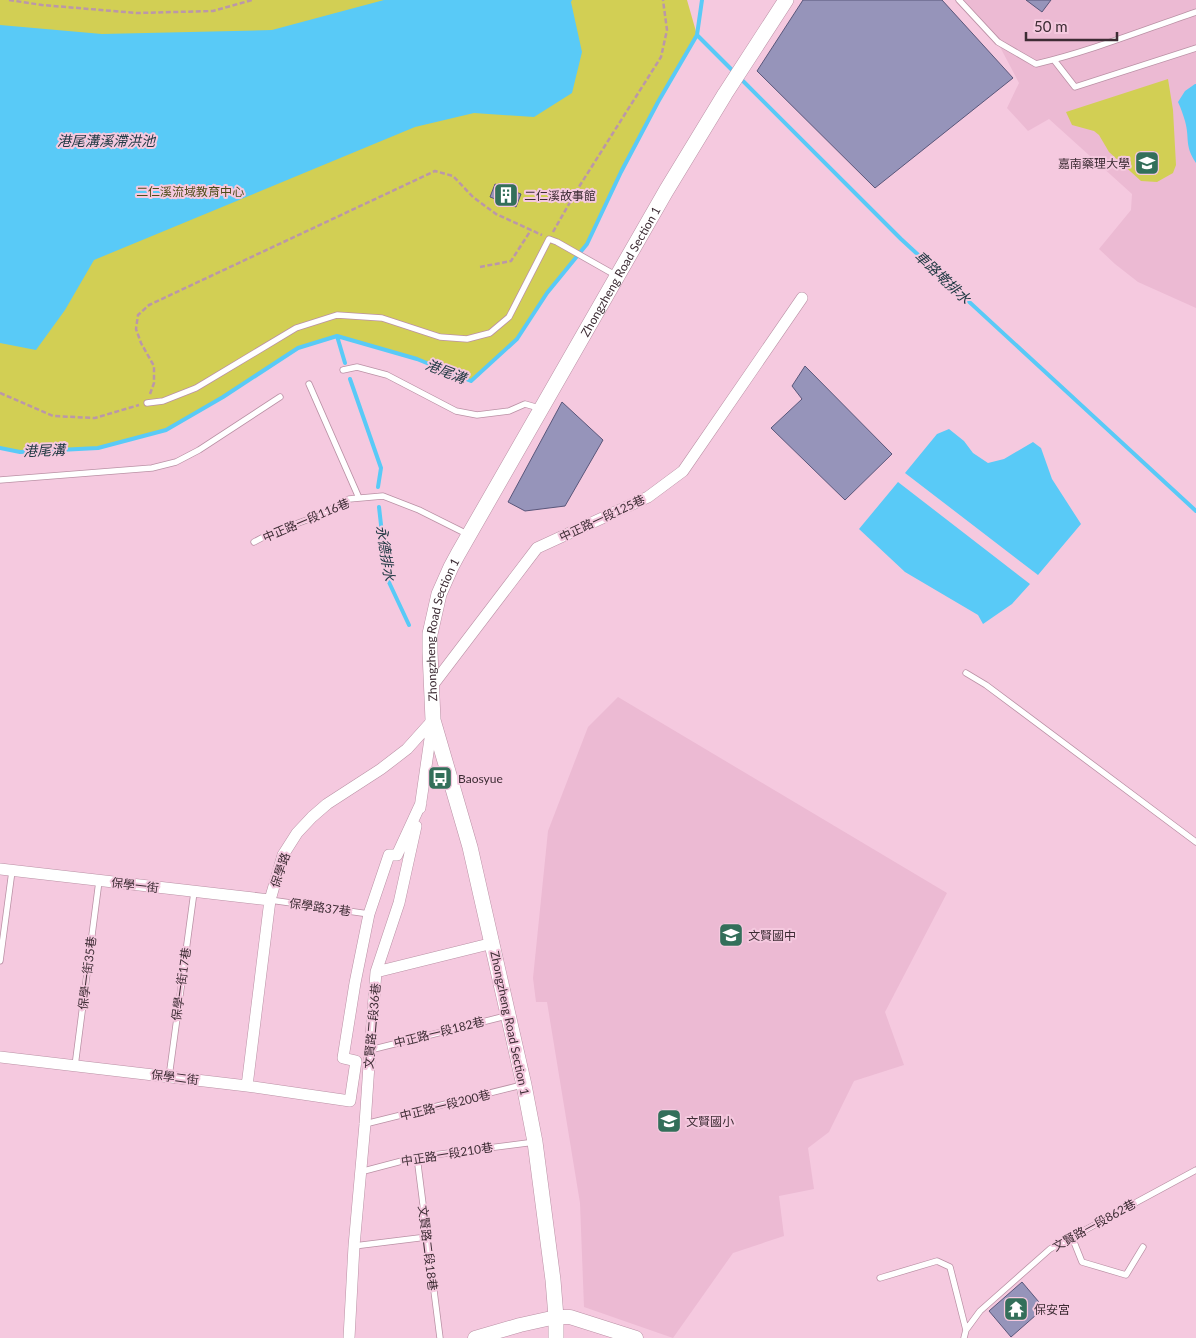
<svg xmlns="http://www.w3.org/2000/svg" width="1196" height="1338" font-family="Lato,'Noto Sans TC',sans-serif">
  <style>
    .built { fill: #ecbad3 }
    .green { fill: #d2cf54 }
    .water { fill: #59caf7 }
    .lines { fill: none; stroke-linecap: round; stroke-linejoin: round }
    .stream { stroke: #59caf7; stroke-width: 4 }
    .building { fill: #9694ba; stroke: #59567a }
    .service-casing { stroke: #ba91a5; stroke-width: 7 }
    .minor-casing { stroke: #ba91a5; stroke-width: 12 }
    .tertiary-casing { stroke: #ba91a5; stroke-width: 15 }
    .secondary-casing { stroke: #ba91a5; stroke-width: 16 }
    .path { stroke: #bb97a9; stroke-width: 2.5; stroke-dasharray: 5 2.5; stroke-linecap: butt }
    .service { stroke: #fff; stroke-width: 5.5 }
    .minor { stroke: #fff; stroke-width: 11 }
    .tertiary { stroke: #fff; stroke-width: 14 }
    .secondary { stroke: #fff; stroke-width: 15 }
    .labels { text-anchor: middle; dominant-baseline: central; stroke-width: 4; stroke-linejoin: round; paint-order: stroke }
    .poi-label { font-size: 12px; fill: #3d2c34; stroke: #f5c9df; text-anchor: start }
    .park-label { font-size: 12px; fill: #4e4d18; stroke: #f5c9df }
    .street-label { font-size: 12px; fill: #3d2c34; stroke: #f5c9df }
    .water-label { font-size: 14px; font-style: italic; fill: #203943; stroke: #f5c9df }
  </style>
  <rect width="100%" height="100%" fill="#f5c9df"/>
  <path class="built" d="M955 0H1196V308L1138 282 1115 264 1099 249 1131 210 1132 194 1049 119 1028 131 1007 108 1019 83 999 45Z
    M618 697 947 893 885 1012 904 1065 854 1081 829 1132 808 1148 814 1189 779 1196 784 1236 733 1253 673 1338 584 1307 580 1203 547 1002H536L533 978 548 831 588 727Z"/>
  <path class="green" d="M0 0H687L697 35 658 102 621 172 587 244 547 293 517 339 471 381 417 359 337 336 298 348 223 397 166 430 98 448 20 452 0 448Z
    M1168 79 1173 110 1176 165 1173 173 1157 182 1141 181 1109 152 1099 135 1094 131 1072 125 1066 112Z"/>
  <path class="water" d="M384 0H572L571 2 582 52 572 93 534 117 474 113 415 127 94 260 65 310 36 350 0 343V25L102 34 272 30Z
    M1195 84H1196V163C1184 145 1190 139 1185 121 1183 115 1181 108 1178 102L1185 91Z
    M949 429 964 441 973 453 988 463 1004 459 1033 442 1041 448 1052 479 1081 524 1038 575 905 473 937 434Z
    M898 482 1030 584 1012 604 983 624 978 615 905 572 859 529Z"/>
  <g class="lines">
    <path class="stream" d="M697 35 734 72
      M739 77 901 239 1196 511
      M337 336 345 363
      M350 379 381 468 378 487
      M0 448 20 452 98 448 166 430 223 397 298 348 337 336 417 359 471 381 517 339 547 293 587 244 621 172 658 102 697 35 702 0
      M379 507 387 578 409 625"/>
  </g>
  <path class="building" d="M803 0H942L1013 78 875 188 757 71Z
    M1026 0H1051L1042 12Z
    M495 184 521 194 516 207 490 197Z
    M805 366 892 454 845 500 771 428 802 399 792 386Z
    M562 402 603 440 565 506 525 511 508 502Z
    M1022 1282 1044 1308 1011 1337 989 1311Z"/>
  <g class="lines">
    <defs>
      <path id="service" d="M959 0 998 42 1036 64C1091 51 1143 30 1196 12
        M1054 60 1075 87 1196 48
        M343 370 357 367 387 375 456 411 477 415 509 411 525 404 539 408
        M309 384 359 498
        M147 403 163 401 196 388 296 328 337 315 382 318 440 337 467 339 490 333 509 317 549 239 557 242 617 276
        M0 480 152 468 176 462 199 450 280 397
        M254 542 271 533 323 514 349 499 383 496 419 510 467 534
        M966 673 986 685 1196 842
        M270 900 369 914
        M0 961 12 871
        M370 1050 506 1016
        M75 1066 99 881
        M169 1077 194 892
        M365 1124 522 1085
        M417 1157 440 1338
        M360 1172 417 1157 535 1142
        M1072 1237 1082 1262 1126 1275 1143 1247
        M354 1246 427 1237
        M880 1278 937 1261 950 1267 966 1330
        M964 1338 966 1330 980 1311 1050 1249 1196 1170"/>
      <path id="minor" d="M432 686 537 548 648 497 683 471 802 298
        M420 808 432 725
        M0 869 270 900
        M376 972 493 943
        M0 1057 247 1086 350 1101 356 1061 343 1058 355 983 369 914 389 855H397L421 803
        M247 1086 270 900 283 855 297 833 312 817 327 804 381 769 407 749 433 720
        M349 1338 354 1246 365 1124 370 1050 376 972 399 903 416 826"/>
      <path id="tertiary" d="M475 1338 520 1325 556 1317H570L636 1338"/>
      <g id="secondary">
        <path id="s1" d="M556 1338V1317L553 1280 535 1142 524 1085 470 847 433 720 430 652V634L439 594 451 567 458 554 666 191 725 94 786 0"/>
      </g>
    </defs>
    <use href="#service" class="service-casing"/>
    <use href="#minor" class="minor-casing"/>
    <use href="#tertiary" class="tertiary-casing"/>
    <use href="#secondary" class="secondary-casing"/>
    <path class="path" d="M9 0 42 5 137 13 213 11 252 0
      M553 232 577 190 661 57 667 30 663 0
      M480 267 511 261 531 230
      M0 393 53 416 95 418 139 405
      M150 394 154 383V366L141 343 136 329 138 315 149 305 435 171 453 176 473 197 496 214 542 235"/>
    <use href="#service" class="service"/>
    <use href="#minor" class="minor"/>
    <use href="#tertiary" class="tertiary"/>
    <use href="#secondary" class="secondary"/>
  </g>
  <defs>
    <symbol id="university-square" viewBox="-11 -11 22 22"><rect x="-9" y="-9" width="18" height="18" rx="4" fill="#336f5a" stroke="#f5c9df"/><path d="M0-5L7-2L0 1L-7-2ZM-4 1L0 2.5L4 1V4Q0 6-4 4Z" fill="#fff"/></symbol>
    <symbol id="building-square" viewBox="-11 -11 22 22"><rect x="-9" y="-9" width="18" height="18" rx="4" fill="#336f5a" stroke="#f5c9df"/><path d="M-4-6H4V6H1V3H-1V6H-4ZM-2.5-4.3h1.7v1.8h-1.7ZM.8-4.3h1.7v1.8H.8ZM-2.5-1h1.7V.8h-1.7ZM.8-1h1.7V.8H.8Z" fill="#fff"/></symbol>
    <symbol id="bus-square" viewBox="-11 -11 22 22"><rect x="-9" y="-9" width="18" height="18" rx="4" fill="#336f5a" stroke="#f5c9df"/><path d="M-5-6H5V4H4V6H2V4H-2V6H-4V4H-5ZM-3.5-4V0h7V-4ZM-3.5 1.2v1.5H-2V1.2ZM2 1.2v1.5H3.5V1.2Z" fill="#fff"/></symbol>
    <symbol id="school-square" viewBox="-11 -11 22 22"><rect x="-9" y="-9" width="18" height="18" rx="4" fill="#336f5a" stroke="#f5c9df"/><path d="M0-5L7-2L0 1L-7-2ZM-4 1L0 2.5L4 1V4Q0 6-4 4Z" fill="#fff"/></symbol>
    <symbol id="temple-square" viewBox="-11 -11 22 22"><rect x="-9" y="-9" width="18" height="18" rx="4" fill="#336f5a" stroke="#f5c9df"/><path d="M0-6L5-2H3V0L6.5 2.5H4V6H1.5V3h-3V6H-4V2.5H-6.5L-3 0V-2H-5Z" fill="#fff"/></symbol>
  </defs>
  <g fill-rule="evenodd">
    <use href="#university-square" x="1133" y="149" width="28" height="28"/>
    <use href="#building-square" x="492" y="181" width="28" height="28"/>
    <use href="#bus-square" x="426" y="764" width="28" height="28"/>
    <use href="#school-square" x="717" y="921" width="28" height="28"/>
    <use href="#school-square" x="655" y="1107" width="28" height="28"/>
    <use href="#temple-square" x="1002" y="1295" width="28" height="28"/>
  </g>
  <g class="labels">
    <g class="poi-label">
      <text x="1130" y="163" text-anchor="end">嘉南藥理大學</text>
      <text x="524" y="195">二仁溪故事館</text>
      <text x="458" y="778">Baosyue</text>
      <text x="748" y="935">文賢國中</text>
      <text x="686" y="1121">文賢國小</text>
      <text x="1034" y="1309">保安宮</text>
    </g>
    <g class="park-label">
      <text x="190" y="191">二仁溪流域教育中心</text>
    </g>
    <g class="street-label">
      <text stroke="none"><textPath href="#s1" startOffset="1129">Zhongzheng Road Section 1</textPath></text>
      <text transform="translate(602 518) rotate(-25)">中正路一段125巷</text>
      <text transform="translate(306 520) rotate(-23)">中正路一段116巷</text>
      <text stroke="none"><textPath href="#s1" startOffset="724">Zhongzheng Road Section 1</textPath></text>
      <text transform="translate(280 870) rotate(-71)">保學路</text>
      <text transform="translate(135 885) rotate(7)">保學一街</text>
      <text transform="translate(320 907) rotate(8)">保學路37巷</text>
      <text transform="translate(87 973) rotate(-83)">保學一街35巷</text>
      <text transform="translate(181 984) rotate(-82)">保學一街17巷</text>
      <text transform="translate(510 1023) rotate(78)">Zhongzheng Road Section 1</text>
      <text transform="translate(372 1026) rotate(-85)">文賢路二段36巷</text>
      <text transform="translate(439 1032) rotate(-14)">中正路一段182巷</text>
      <text transform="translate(175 1077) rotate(7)">保學二街</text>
      <text transform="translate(445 1105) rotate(-14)">中正路一段200巷</text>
      <text transform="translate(447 1154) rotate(-9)">中正路一段210巷</text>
      <text transform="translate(1094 1225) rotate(-29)">文賢路一段862巷</text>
      <text transform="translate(428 1248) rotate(83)">文賢路二段18巷</text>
    </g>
    <g class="water-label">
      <text x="106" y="140">港尾溝溪滯洪池</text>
      <text transform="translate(943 277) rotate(43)">車路墘排水</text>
      <text transform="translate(446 371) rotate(21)">港尾溝</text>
      <text transform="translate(44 450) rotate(-2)">港尾溝</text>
      <text transform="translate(386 553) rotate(81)">永德排水</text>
    </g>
  </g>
  <path d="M1026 32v8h91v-8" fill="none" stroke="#3d2c34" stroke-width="2.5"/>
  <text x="1034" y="32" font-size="15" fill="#3d2c34" stroke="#f5c9df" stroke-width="4" paint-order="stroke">50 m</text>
</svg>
